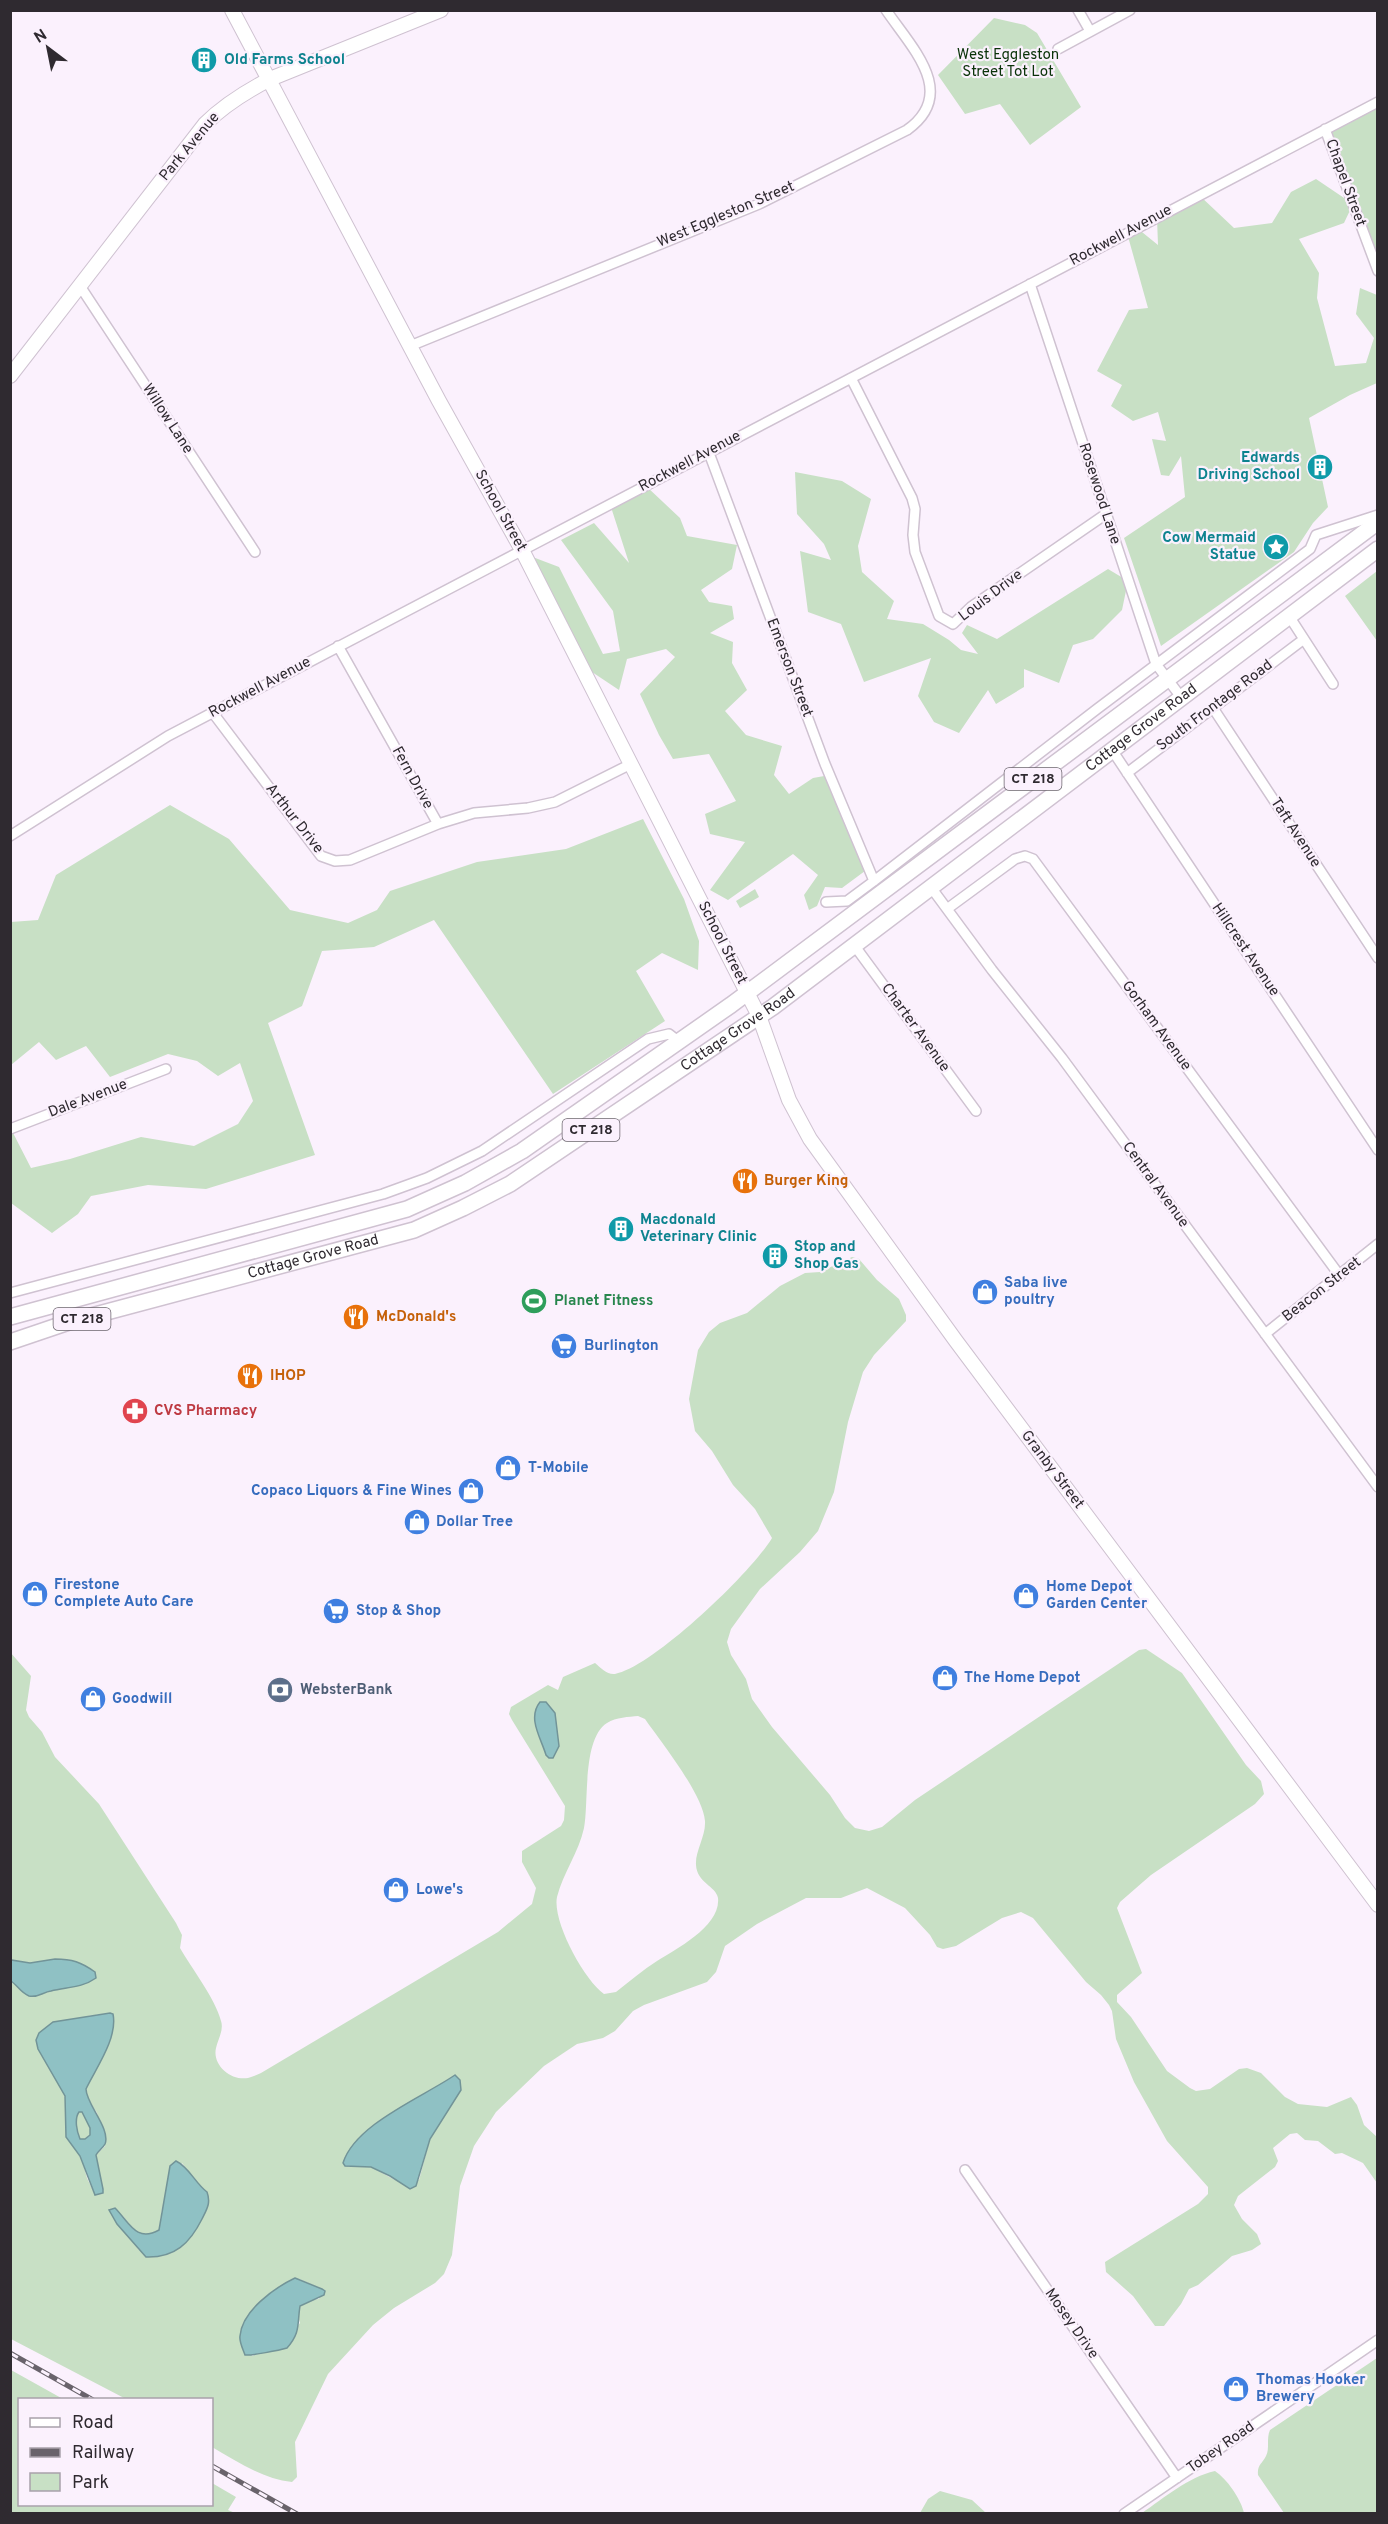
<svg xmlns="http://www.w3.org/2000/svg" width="1388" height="2524" font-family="Overpass,sans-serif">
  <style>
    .green { fill: #c8e0c5; fill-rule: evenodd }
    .water { fill: #8fc1c4; stroke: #729498; stroke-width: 1.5; fill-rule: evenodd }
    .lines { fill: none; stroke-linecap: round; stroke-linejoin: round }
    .street-casing { stroke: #cfc2d1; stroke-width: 12 }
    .secondary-casing { stroke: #cfc2d1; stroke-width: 16 }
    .primary-casing { stroke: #cfc2d1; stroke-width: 18 }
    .street { stroke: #fff; stroke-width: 9 }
    .secondary { stroke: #fff; stroke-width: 14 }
    .primary { stroke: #fff; stroke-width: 15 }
    .rail-casing { stroke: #69636b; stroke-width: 5 }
    .rail { stroke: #fbf1fd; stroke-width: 3; stroke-dasharray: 9; stroke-linecap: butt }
    .labels { text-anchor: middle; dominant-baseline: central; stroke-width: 4.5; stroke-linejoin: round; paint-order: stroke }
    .shield { fill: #fbf1fd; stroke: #6c666e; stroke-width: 1.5 }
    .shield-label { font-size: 14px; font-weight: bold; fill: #2f2a30 }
    .park-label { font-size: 15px; fill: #0a3309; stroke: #fbf1fd }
    .culture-label { font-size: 15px; font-weight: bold; fill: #0d838f; stroke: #fbf1fd; text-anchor: start }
    .street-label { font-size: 15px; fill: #2f2a30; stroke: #fbf1fd }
    .food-label { font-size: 15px; font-weight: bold; fill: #c56008; stroke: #fbf1fd; text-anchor: start }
    .shop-label { font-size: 15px; font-weight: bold; fill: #366cbe; stroke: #fbf1fd; text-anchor: start }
    .leisure-label { font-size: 15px; font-weight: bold; fill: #27864d; stroke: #fbf1fd; text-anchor: start }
    .health-label { font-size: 15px; font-weight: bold; fill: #be3a42; stroke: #fbf1fd; text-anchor: start }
    .service-label { font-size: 15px; font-weight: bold; fill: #4e5e75; stroke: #fbf1fd; text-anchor: start }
  </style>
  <rect width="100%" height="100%" fill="#fbf1fd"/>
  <path class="green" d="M994 18 1025 25 1037 33 1081 107 1030 145 1000 104 965 114 938 75Z
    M1377 102V258L1325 129Z
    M1316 179 1353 204 1344 223 1299 239 1319 273 1317 298 1335 366 1366 363 1374 338 1356 314 1360 288 1377 295V383L1350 395 1309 418 1328 507 1313 523 1294 552 1161 646 1124 538 1185 497 1181 456 1169 476 1161 475 1152 439 1166 441 1158 412 1133 421 1111 406 1122 385 1097 371 1129 310 1148 308 1127 233 1137 228 1158 245 1157 218 1199 195 1234 228 1272 223 1291 192Z
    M795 472 842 481 871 499 858 546 862 572 894 601 887 619 923 624 949 640 961 650 978 654 962 633 967 625 997 639 1108 569 1128 581 1122 610 1093 639 1073 645 1059 683 1024 669V687L996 704 988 690 959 733 934 722 918 696 931 658 864 682 841 624 808 612 800 551 831 560 824 544 797 514Z
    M646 486 680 518 687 536 737 545 732 569 701 590 709 602 732 606 734 619 710 633 733 642 732 663 747 690 725 711 746 735 782 746 774 775 789 794 813 778 830 775 869 868 842 888 825 887 817 906 809 910 804 895 818 875 793 854 728 900 710 890 745 842 710 834 705 814 736 801 709 754 673 759 659 735 640 694 675 657 666 649 627 659 619 690 580 664 530 556 559 567 603 654 620 651 613 611 561 540 594 523 629 563 610 504Z
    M1377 571V641L1345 596Z
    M170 805 229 839 290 910 348 923 377 910 390 891 477 862 566 849 643 819 684 899 699 941 698 970 662 953 636 971 665 1021 553 1094 434 920 374 947 322 951 302 1006 268 1023 315 1155 206 1189 148 1185 91 1196 78 1214 52 1233 11 1203V1129L31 1168 70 1159 141 1137 194 1146 238 1124 253 1101 240 1063 218 1076 197 1061 168 1054 110 1077 86 1046 56 1060 39 1042 11 1065V922L38 920 56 875Z
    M755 889 759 897 740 908 736 901Z
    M852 1257 859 1259 877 1280 899 1299 906 1315V1321L874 1355 863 1372 848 1422 834 1492 818 1531 800 1552 760 1589 731 1629 727 1642 731 1655 746 1679 752 1699 772 1727 830 1795 845 1818 855 1828 869 1831 882 1827 915 1800 1139 1650 1146 1649 1182 1673 1246 1765 1261 1781 1264 1794 1255 1804 1151 1875 1120 1902 1117 1908 1142 1973 1117 1995V2002L1131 2017 1167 2071 1190 2088 1196 2091 1210 2089 1239 2069 1247 2068 1261 2073 1285 2097 1298 2104 1327 2107 1351 2097 1357 2105 1364 2125 1377 2137V2183L1363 2163 1342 2153 1335 2154 1318 2141 1305 2140 1297 2133 1290 2134 1273 2148 1278 2161 1275 2167 1238 2196 1234 2205 1242 2219 1257 2234 1261 2244 1252 2250 1232 2256 1198 2285 1189 2289 1181 2304 1164 2326H1155L1133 2296 1106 2272 1105 2262 1198 2204 1208 2194V2187L1167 2141 1134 2082 1116 2039 1112 2011 1109 2005 1101 1995 1086 1982 1033 1918 1021 1912 1002 1918 956 1946 943 1949 937 1947 930 1935 905 1908 867 1888 841 1898H806L757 1924 725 1946 716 1972 707 1982 644 2005 633 2011 615 2031 603 2038 577 2044 544 2066 496 2112 474 2146 460 2186 452 2255 444 2274 435 2283 394 2308 373 2325 328 2374 295 2442 297 2477 292 2482C263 2479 236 2461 212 2447V2400L126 2399 11 2339 10 1652 31 1676 26 1710 29 1717 42 1732 55 1757 99 1804 176 1923 182 1935 180 1948C192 1969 215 1998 221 2021 224 2030 218 2039 216 2048 212 2065 231 2081 248 2078 252 2077 257 2075 261 2073L498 1932 532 1904 536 1888 522 1862V1851L561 1826 564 1820 565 1806 512 1720 509 1714 511 1707 548 1685 558 1690 563 1677 595 1663C601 1668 607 1675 615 1674 653 1667 752 1572 772 1538L755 1509 733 1485 712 1451 695 1431 689 1399 698 1350 709 1332 720 1323 747 1313 780 1286 805 1273 820 1272ZM638 1716 645 1719C661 1742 703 1794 705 1821 706 1836 695 1851 696 1865 697 1883 716 1886 718 1898 721 1926 676 1949 657 1961 643 1970 630 1981 616 1992L604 1994C584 1980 552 1921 557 1897 563 1873 579 1852 584 1828 589 1802 582 1739 607 1723 616 1717 629 1717 638 1716ZM110 2013 112 2035 86 2089V2096L97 2113 105 2146 96 2155 98 2171 95 2195 87 2178 63 2090 88 2016ZM455 2076 460 2080 461 2090 430 2139 419 2180H395L371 2167H348L345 2157C371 2117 418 2101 455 2076ZM182 2163 199 2185 207 2192 139 2250 131 2239 123 2216C134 2230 140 2241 159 2230L162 2209ZM299 2279 322 2289 319 2299 309 2300 300 2306 298 2316 300 2323 278 2350H267L252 2356 246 2319 255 2309Z
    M79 2112H82L90 2128V2135L85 2139H80C77 2131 74 2120 79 2112Z
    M1377 2358V2513H1284L1258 2475C1257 2465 1262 2464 1266 2456 1270 2448 1266 2439 1270 2430Z
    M11 2370 63 2399 20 2400V2504H212V2483L236 2497 228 2510 235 2513H11Z
    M1215 2471C1227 2479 1241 2499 1244 2513H1142C1164 2498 1188 2477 1215 2471Z
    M940 2491 972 2500 986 2513H920L928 2499Z"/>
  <path class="water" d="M540 1702H546L555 1713 559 1746 553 1758H549L546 1755C541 1738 527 1718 540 1702Z
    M55 1959C72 1959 81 1962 95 1972L96 1978C82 1988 67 1987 51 1991 43 1992 38 1998 29 1996 21 1993 17 1985 11 1981V1960L30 1963Z
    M110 2013 113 2014C118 2038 96 2068 86 2089 86 2104 111 2129 105 2144 103 2148 98 2151 96 2155L103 2189V2193L95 2195 80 2156 66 2137 65 2096 38 2049 36 2040 39 2033 53 2022ZM79 2112H82L90 2128V2135L85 2139H80C77 2132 74 2119 79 2112Z
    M455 2075 460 2080 461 2090 430 2139 416 2186 410 2189 390 2176 371 2167 345 2166 343 2163C355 2124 423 2097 455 2075Z
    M176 2161C189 2167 195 2183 207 2192 211 2203 207 2209 202 2219 190 2243 175 2258 146 2257L117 2224 109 2210 115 2208C129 2222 136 2243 159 2230L170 2166Z
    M295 2278 322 2289 325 2291 324 2295 300 2306C297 2324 301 2332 287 2348 280 2350 251 2356 245 2355 243 2349 239 2342 240 2336 242 2311 274 2288 295 2278Z"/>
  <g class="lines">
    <defs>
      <path id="street" d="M1078 10 1090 31
        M1058 49 1130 10
        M1325 129 1378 271
        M1030 284 1156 664 1181 697
        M80 286 255 552
        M410 346 759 204 907 130C959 93 911 47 886 10
        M851 378 912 498 915 509 913 535 915 552 939 616 953 624 971 607 1106 514
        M709 453 825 764 874 881
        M1289 616 1333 684
        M338 646 438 824
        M1213 708 1378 958
        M213 713 321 856 335 861 350 860 438 824 474 813 528 808 555 802 631 764
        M1112 750 1378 1150
        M1127 773 1304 639
        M10 836 168 736 1378 102
        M930 886 992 970 1062 1058 1378 1487
        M826 902 847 901 874 881 1097 709 1310 549 1316 535 1378 515
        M947 909 1015 859 1025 856 1033 859 1340 1276
        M854 945 976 1111
        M10 1129 166 1069
        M10 1293 383 1194 427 1178 482 1151 648 1039 669 1034 678 1041
        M1265 1334 1378 1244
        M965 2170 1177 2478
        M1124 2514 1378 2340"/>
      <path id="secondary" d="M232 10 439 401 522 550 759 1016 789 1100 810 1139 956 1341 1378 1905
        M10 376 205 124C224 105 245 92 270 79L441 10"/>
      <g id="primary">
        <path d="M10 1317 407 1209 465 1183 522 1151 731 1005 1378 522"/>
        <path id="s1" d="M10 1342 69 1322 414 1230 463 1208 510 1184 773 1007 1378 549"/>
      </g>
    </defs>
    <use href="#street" class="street-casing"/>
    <use href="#secondary" class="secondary-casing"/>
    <use href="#primary" class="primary-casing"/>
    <use href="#street" class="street"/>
    <use href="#secondary" class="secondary"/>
    <use href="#primary" class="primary"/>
    <defs>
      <path id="rail" d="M10 2353 93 2400
        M212 2466 297 2514"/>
    </defs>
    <use href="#rail" class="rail-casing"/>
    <use href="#rail" class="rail"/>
  </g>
  <defs>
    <symbol id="building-disc" viewBox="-11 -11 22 22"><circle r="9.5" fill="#0f9aa8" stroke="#fbf1fd"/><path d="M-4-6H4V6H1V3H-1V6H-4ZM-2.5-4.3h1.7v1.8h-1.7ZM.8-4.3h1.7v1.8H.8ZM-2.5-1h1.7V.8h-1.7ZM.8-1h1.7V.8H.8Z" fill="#fff"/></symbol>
    <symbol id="sight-disc" viewBox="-11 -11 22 22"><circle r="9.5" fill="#0f9aa8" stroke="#fbf1fd"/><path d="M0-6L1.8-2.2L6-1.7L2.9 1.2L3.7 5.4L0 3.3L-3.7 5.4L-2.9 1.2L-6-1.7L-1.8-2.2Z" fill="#fff"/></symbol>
    <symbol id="restaurant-disc" viewBox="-11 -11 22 22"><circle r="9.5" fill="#e8710a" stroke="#fbf1fd"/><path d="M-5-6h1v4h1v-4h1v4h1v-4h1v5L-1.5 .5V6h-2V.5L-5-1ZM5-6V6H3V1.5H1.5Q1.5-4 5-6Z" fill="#fff"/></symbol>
    <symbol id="shop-disc" viewBox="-11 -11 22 22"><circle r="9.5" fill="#3f7fe0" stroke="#fbf1fd"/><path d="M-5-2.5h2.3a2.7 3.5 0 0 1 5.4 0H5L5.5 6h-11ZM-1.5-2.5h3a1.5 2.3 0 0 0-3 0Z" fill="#fff"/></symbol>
    <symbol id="stadium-disc" viewBox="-11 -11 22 22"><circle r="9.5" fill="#2e9e5b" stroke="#fbf1fd"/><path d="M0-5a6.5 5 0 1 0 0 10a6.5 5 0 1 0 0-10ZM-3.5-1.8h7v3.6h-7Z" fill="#fff"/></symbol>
    <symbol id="supermarket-disc" viewBox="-11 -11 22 22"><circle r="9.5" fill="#3f7fe0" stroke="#fbf1fd"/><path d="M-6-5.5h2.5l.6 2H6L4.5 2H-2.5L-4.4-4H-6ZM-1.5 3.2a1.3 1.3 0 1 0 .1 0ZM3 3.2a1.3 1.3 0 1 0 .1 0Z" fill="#fff"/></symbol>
    <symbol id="pharmacy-disc" viewBox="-11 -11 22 22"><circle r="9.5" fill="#e0444e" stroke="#fbf1fd"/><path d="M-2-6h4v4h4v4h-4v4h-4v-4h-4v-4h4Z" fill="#fff"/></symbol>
    <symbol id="bank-disc" viewBox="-11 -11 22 22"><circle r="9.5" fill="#5c6f8a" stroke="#fbf1fd"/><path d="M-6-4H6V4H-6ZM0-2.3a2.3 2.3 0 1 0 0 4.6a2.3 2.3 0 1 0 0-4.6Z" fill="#fff"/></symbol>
  </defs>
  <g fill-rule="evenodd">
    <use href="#building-disc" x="189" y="45" width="30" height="30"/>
    <use href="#building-disc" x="1305" y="452" width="30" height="30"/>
    <use href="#sight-disc" x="1261" y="532" width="30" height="30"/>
    <use href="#restaurant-disc" x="730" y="1166" width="30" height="30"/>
    <use href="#building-disc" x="606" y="1214" width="30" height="30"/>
    <use href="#building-disc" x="760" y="1241" width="30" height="30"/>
    <use href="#shop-disc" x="970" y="1277" width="30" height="30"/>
    <use href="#stadium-disc" x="519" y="1286" width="30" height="30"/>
    <use href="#restaurant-disc" x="341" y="1302" width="30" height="30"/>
    <use href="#supermarket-disc" x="549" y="1331" width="30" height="30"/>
    <use href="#restaurant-disc" x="235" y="1361" width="30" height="30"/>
    <use href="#pharmacy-disc" x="120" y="1396" width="30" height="30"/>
    <use href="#shop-disc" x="493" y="1453" width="30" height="30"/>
    <use href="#shop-disc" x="456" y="1476" width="30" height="30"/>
    <use href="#shop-disc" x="402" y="1507" width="30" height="30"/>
    <use href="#shop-disc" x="20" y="1579" width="30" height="30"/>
    <use href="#shop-disc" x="1011" y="1581" width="30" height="30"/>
    <use href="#supermarket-disc" x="321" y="1596" width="30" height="30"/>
    <use href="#shop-disc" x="930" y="1663" width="30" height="30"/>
    <use href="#bank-disc" x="265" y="1675" width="30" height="30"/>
    <use href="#shop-disc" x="78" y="1684" width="30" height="30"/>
    <use href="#shop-disc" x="381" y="1875" width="30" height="30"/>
    <use href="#shop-disc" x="1221" y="2374" width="30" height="30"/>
  </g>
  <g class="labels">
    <g class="shield">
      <rect x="1004.5" y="768" width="57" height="22" rx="4.5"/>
      <rect x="562.5" y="1119" width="57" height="22" rx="4.5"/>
      <rect x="53.5" y="1308" width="57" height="22" rx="4.5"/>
    </g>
    <g class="shield-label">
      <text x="1033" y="779">CT 218</text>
      <text x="591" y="1130">CT 218</text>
      <text x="82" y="1319">CT 218</text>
    </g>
    <g class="park-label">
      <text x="1008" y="55">West Eggleston<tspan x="1008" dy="17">Street Tot Lot</tspan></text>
    </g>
    <g class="culture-label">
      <text x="224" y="60">Old Farms School</text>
      <text x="1300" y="458" text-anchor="end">Edwards<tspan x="1300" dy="17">Driving School</tspan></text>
      <text x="1256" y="538" text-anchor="end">Cow Mermaid<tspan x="1256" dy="17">Statue</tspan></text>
      <text x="640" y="1220">Macdonald<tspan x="640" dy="17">Veterinary Clinic</tspan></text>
      <text x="794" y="1247">Stop and<tspan x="794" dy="17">Shop Gas</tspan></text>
    </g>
    <g class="street-label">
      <text transform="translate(190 147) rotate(-50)">Park Avenue</text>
      <text transform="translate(1345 183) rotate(70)">Chapel Street</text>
      <text transform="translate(726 215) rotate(-23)">West Eggleston Street</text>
      <text transform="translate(1121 236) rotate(-28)">Rockwell Avenue</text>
      <text transform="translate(167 419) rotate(57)">Willow Lane</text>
      <text transform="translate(690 462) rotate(-28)">Rockwell Avenue</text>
      <text transform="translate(1099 494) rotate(72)">Rosewood Lane</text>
      <text transform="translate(500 511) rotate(61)">School Street</text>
      <text transform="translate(991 596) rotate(-37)">Louis Drive</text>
      <text transform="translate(789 668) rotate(69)">Emerson Street</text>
      <text transform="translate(260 688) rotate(-28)">Rockwell Avenue</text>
      <text transform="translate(1215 706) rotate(-37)">South Frontage Road</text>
      <text stroke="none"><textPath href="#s1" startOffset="1305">Cottage Grove Road</textPath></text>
      <text transform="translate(412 778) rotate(61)">Fern Drive</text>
      <text transform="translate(294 819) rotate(52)">Arthur Drive</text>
      <text transform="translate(1295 833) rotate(57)">Taft Avenue</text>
      <text transform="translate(722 943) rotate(63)">School Street</text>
      <text transform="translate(1245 950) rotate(56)">Hillcrest Avenue</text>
      <text transform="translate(1156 1026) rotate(54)">Gorham Avenue</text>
      <text transform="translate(915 1028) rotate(54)">Charter Avenue</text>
      <text stroke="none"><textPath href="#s1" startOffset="801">Cottage Grove Road</textPath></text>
      <text transform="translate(88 1099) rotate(-21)">Dale Avenue</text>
      <text transform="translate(1155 1185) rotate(54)">Central Avenue</text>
      <text stroke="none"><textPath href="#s1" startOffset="315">Cottage Grove Road</textPath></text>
      <text transform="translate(1322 1290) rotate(-38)">Beacon Street</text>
      <text transform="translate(1052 1470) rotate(53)">Granby Street</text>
      <text transform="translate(1071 2324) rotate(55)">Mosey Drive</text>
      <text transform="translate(1221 2448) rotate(-35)">Tobey Road</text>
    </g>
    <g class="food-label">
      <text x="764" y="1181">Burger King</text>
      <text x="376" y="1317">McDonald's</text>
      <text x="270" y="1376">IHOP</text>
    </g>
    <g class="shop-label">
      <text x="1004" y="1283">Saba live<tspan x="1004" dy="17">poultry</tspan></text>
      <text x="584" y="1346">Burlington</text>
      <text x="528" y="1468">T-Mobile</text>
      <text x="452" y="1491" text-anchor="end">Copaco Liquors &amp; Fine Wines</text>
      <text x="436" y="1522">Dollar Tree</text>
      <text x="54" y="1585">Firestone<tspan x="54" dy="17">Complete Auto Care</tspan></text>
      <text x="1046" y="1587">Home Depot<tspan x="1046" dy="17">Garden Center</tspan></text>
      <text x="356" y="1611">Stop &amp; Shop</text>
      <text x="964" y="1678">The Home Depot</text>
      <text x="112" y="1699">Goodwill</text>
      <text x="416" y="1890">Lowe's</text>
      <text x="1256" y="2380">Thomas Hooker<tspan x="1256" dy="17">Brewery</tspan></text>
    </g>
    <g class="leisure-label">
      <text x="554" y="1301">Planet Fitness</text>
    </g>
    <g class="health-label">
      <text x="154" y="1411">CVS Pharmacy</text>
    </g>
    <g class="service-label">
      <text x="300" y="1690">WebsterBank</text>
    </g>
  </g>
  <rect width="1388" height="2524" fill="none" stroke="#2f2a30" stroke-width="24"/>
  <rect x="18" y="2398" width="195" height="108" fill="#fbf1fd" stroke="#a9a1ab" stroke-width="1.5"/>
  <rect x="30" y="2418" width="30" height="9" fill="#ffffff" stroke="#a9a1ab" stroke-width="1.5"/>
  <text x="72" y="2428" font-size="18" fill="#2f2a30">Road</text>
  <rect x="30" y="2448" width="30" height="9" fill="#69636b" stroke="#a9a1ab" stroke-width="1.5"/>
  <text x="72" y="2458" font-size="18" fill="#2f2a30">Railway</text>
  <rect x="30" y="2473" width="30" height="18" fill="#c8e0c5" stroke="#a9a1ab" stroke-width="1.5"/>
  <text x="72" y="2488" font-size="18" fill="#2f2a30">Park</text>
  <g transform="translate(48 48) rotate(328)" stroke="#fbf1fd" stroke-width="4.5" paint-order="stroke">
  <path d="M0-4.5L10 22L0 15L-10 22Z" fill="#2f2a30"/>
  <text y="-9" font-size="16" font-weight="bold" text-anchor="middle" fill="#2f2a30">N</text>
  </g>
</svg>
